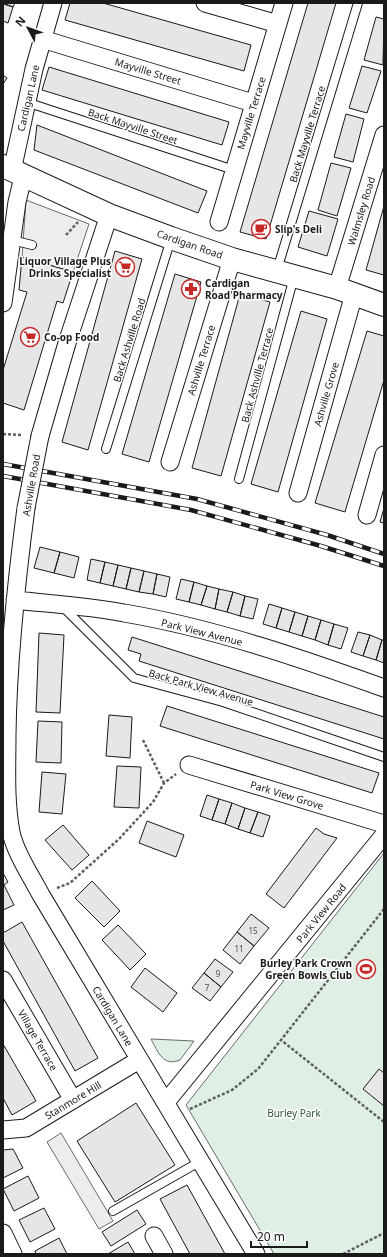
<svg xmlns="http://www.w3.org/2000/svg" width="387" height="1257" font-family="'Noto Sans',sans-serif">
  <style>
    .green { fill: #e0efe3; stroke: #6a6a6a }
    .parking { fill: #ededed; stroke: #6a6a6a }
    .building { fill: #e6e6e6; stroke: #1a1a1a }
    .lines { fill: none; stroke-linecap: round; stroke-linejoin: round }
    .lane-casing { stroke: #1a1a1a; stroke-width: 10 }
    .street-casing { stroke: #1a1a1a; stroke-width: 19 }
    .secondary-casing { stroke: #1a1a1a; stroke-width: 24 }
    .path { stroke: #5f5f5f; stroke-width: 2.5; stroke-dasharray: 3 2; stroke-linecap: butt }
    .lane { stroke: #fff; stroke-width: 8 }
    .street { stroke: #fff; stroke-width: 17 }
    .secondary { stroke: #fff; stroke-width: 22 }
    .rail-casing { stroke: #1a1a1a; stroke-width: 4.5 }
    .rail { stroke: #fff; stroke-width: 3; stroke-dasharray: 9; stroke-linecap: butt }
    .street-bridge-casing { stroke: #1a1a1a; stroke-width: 19; stroke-linecap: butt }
    .street-bridge { stroke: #fff; stroke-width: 17 }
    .labels { text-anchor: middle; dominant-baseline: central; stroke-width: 3; stroke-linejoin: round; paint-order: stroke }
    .number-label { font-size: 8px; fill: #4d4d4d }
    .street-label { font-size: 10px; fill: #1a1a1a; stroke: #fff }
    .poi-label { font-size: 10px; font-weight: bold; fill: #1a1a1a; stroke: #fff; text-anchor: start }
    .park-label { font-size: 10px; fill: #2b5a34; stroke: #fff }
  </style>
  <rect width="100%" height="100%" fill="#fff"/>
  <path class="green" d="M384 853V1254H274L186 1105Z
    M151 1039 194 1041 180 1060C163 1067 158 1052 151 1039Z"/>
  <path class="parking" d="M26 200 89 224 73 272 22 257Z
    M61 1133 113 1221 99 1229 47 1142Z"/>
  <path class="building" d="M3 3H15L13 7Z
    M70 3H103L251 45 244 71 65 20Z
    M308 3H336L266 239 240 232Z
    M3 4 13 7 8 23 3 21Z
    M376 17 384 19 383 65 364 60Z
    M362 66 381 71 367 113 349 108Z
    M49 67 229 122 222 145 42 90Z
    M3 75 7 78 3 84Z
    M346 114 364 119 353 162 334 157Z
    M37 125 207 191 198 213 34 150Z
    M331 163 351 168 337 216 318 210Z
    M384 206V275L366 270Z
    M309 211 338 219 327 256 298 247Z
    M115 251 142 259 88 450 62 442Z
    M22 257 73 272 63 303 57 301 24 410 3 403V370L27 292 19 290Z
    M175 274 201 282 149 462 122 454Z
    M240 294 270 302 221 476 192 468Z
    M301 311 327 319 278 492 251 484Z
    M367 331 384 336V380L345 512 315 503Z
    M384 508V523L380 522Z
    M40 547 60 552 54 573 34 568Z
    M60 552 79 557 74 578 54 573Z
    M91 559 105 562 100 583 87 580Z
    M105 562 118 565 113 586 100 583Z
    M118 565 131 568 126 589 113 586Z
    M131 568 144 571 139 592 126 589Z
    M144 571 157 574 153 594 139 592Z
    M157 574 170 577 166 597 153 594Z
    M181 579 194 582 189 602 176 599Z
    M194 582 207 586 201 605 189 602Z
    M207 586 219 589 215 609 201 605Z
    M219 589 233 592 227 612 215 609Z
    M233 592 245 596 240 616 227 612Z
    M245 596 258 599 253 619 240 616Z
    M269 604 282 608 276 628 263 624Z
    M282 608 295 612 289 632 276 628Z
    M295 612 308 616 302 636 289 632Z
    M308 616 321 620 315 640 302 636Z
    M321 620 334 624 328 645 315 640Z
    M334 624 348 628 341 649 328 645Z
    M358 632 370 635 363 656 351 652Z
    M39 633 64 635 60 713 36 712Z
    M370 635 382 640 376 660 363 656Z
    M132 637 384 717V739L139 661 141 654 128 650Z
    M382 640H384V663L376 660Z
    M167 706 379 773 372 793 160 726Z
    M109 715 132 717 130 758 106 756Z
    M38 721 62 722 61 763 36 762Z
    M117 766 141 767 139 808 114 807Z
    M42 772 66 774 62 814 39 812Z
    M207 795 219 799 212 820 200 816Z
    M219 799 232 803 225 824 212 820Z
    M232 803 245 808 238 829 225 824Z
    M245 808 258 812 250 833 238 829Z
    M258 812 270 816 263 837 250 833Z
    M147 821 184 835 176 857 139 843Z
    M63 825 89 855 72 870 45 840Z
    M316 828 324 834 337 838 284 908 266 894Z
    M3 873 8 882 4 885 14 905 3 910Z
    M92 881 120 911 104 927 75 898Z
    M251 914 269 928 254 946 237 932Z
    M22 922 98 1058 75 1071 3 941V933Z
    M118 925 146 954 130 970 102 940Z
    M237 932 254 946 240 964 223 950Z
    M215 959 233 972 221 987 204 973Z
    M145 968 177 993 163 1012 131 987Z
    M204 973 221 987 210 1001 192 988Z
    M3 1044 36 1101 12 1115 3 1098Z
    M379 1069 384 1073V1106L363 1089Z
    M136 1103 175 1165 115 1202 77 1141Z
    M13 1149 23 1168 3 1178V1150Z
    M28 1176 39 1198 14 1211 3 1189Z
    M187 1185 225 1254H190L160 1199Z
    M44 1208 55 1229 30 1242 19 1220Z
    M137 1210 146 1224 111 1246 102 1232Z
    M59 1238 67 1254H36L35 1251Z
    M128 1242 135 1254H108Z"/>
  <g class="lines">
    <defs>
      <path id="lane" d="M26 102 234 170
        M12 240 32 245
        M277 270 358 3
        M106 449 171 239
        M239 479 294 277
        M62 606 134 678 223 702 384 757
        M113 1211 201 1161"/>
      <path id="street" d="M205 3 278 24
        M42 39 253 103
        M12 171 34 69 53 3
        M219 222 284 3
        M337 288 384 135
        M3 303 17 202 23 177
        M40 436 67 343 109 215
        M170 462 232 259
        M298 493 354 294
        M26 508C16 584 8 659 7 735 7 767 5 800 11 832 15 852 31 876 41 895L256 1254
        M367 515 384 455
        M15 600C51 604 88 606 124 613 213 628 300 658 384 688
        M189 765 384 824
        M3 980 73 1100
        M166 1102 384 835
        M3 1130 26 1128 139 1060
        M3 1233 13 1254
        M154 1236 164 1254"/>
      <path id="secondary" d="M3 166 109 215 171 238 232 259 337 288 384 305"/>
    </defs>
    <use href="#lane" class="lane-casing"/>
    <use href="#street" class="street-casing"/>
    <use href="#secondary" class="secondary-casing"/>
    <path class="path" d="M66 235 78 222
      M3 434 23 435
      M143 740 164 783
      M57 888 70 883 119 839 153 802 164 783 176 774
      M384 909 281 1040 384 1122
      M190 1109 232 1090 258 1069 281 1040
      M343 1254 384 1233"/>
    <use href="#lane" class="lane"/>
    <use href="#street" class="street"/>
    <use href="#secondary" class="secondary"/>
    <defs>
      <path id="rail" d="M3 464 197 499 327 535 384 554
        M3 476 191 510 321 546 384 566"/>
    </defs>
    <use href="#rail" class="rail-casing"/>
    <use href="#rail" class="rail"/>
    <defs>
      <path id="street-bridge" d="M26 508 40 436"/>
    </defs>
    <use href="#street-bridge" class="street-bridge-casing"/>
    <use href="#street-bridge" class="street-bridge"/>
  </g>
  <defs>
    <symbol id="cafe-ring" viewBox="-11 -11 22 22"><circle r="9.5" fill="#fff" stroke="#c62828" stroke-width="1.5"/><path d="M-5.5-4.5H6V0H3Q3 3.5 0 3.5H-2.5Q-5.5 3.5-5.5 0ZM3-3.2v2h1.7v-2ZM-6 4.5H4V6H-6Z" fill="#c62828"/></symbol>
    <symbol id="supermarket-ring" viewBox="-11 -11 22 22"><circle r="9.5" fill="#fff" stroke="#c62828" stroke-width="1.5"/><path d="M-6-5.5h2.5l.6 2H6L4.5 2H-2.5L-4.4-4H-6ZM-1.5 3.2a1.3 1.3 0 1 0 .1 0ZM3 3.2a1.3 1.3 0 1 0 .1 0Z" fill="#c62828"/></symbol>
    <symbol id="pharmacy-ring" viewBox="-11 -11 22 22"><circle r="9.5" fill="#fff" stroke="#c62828" stroke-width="1.5"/><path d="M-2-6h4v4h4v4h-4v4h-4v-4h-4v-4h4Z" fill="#c62828"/></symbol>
    <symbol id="stadium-ring" viewBox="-11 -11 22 22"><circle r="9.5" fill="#fff" stroke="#c62828" stroke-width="1.5"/><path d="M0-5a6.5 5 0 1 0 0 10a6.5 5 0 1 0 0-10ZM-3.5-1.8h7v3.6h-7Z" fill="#c62828"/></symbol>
  </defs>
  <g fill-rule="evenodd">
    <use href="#cafe-ring" x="250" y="218" width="22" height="22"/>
    <use href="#supermarket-ring" x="114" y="256" width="22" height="22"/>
    <use href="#pharmacy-ring" x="180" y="278" width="22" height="22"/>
    <use href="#supermarket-ring" x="19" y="326" width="22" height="22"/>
    <use href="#stadium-ring" x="355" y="958" width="22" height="22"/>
  </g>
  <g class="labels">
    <g class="number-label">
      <text x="253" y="930">15</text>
      <text x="239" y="948">11</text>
      <text x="218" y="973">9</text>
      <text x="207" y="987">7</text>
    </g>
    <g class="street-label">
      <text transform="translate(148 71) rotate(17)">Mayville Street</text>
      <text transform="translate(28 98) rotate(-77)">Cardigan Lane</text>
      <text transform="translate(251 113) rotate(-73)">Mayville Terrace</text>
      <text transform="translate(133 126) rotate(18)">Back Mayville Street</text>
      <text transform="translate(307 134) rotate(-73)">Back Mayville Terrace</text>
      <text transform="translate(361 211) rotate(-73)">Walmsley Road</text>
      <text transform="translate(190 244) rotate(19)">Cardigan Road</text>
      <text transform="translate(129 340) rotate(-73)">Back Ashville Road</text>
      <text transform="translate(201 360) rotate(-73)">Ashville Terrace</text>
      <text transform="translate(257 375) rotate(-75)">Back Ashville Terrace</text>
      <text transform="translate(326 394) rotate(-74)">Ashville Grove</text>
      <text transform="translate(31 485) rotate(-80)">Ashville Road</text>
      <text transform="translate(202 632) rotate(14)">Park View Avenue</text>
      <text transform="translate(201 687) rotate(16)">Back Park View Avenue</text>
      <text transform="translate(287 795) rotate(17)">Park View Grove</text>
      <text transform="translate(321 913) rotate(-51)">Park View Road</text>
      <text transform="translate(113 1016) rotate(59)">Cardigan Lane</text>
      <text transform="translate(38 1040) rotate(60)">Village Terrace</text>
      <text transform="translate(73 1100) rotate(-31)">Stanmore Hill</text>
    </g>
    <g class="poi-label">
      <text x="275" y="229">Slip's Deli</text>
      <text x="111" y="261" text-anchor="end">Liquor Village Plus<tspan x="111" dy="12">Drinks Specialist</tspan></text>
      <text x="205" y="283">Cardigan<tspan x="205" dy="12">Road Pharmacy</tspan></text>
      <text x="44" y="337">Co-op Food</text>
      <text x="352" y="963" text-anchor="end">Burley Park Crown<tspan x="352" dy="12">Green Bowls Club</tspan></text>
    </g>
    <g class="park-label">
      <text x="294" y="1113">Burley Park</text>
    </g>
  </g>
  <rect width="387" height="1257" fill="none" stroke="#1a1a1a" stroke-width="8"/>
  <g transform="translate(28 28) rotate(311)" stroke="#ffffff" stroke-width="3" paint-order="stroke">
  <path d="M0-3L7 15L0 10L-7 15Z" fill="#1a1a1a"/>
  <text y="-6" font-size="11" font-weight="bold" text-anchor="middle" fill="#1a1a1a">N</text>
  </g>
  <path d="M251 1241v6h56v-6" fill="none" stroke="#1a1a1a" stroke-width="2"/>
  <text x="257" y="1241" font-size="12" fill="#1a1a1a" stroke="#ffffff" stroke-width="3" paint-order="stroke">20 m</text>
</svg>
